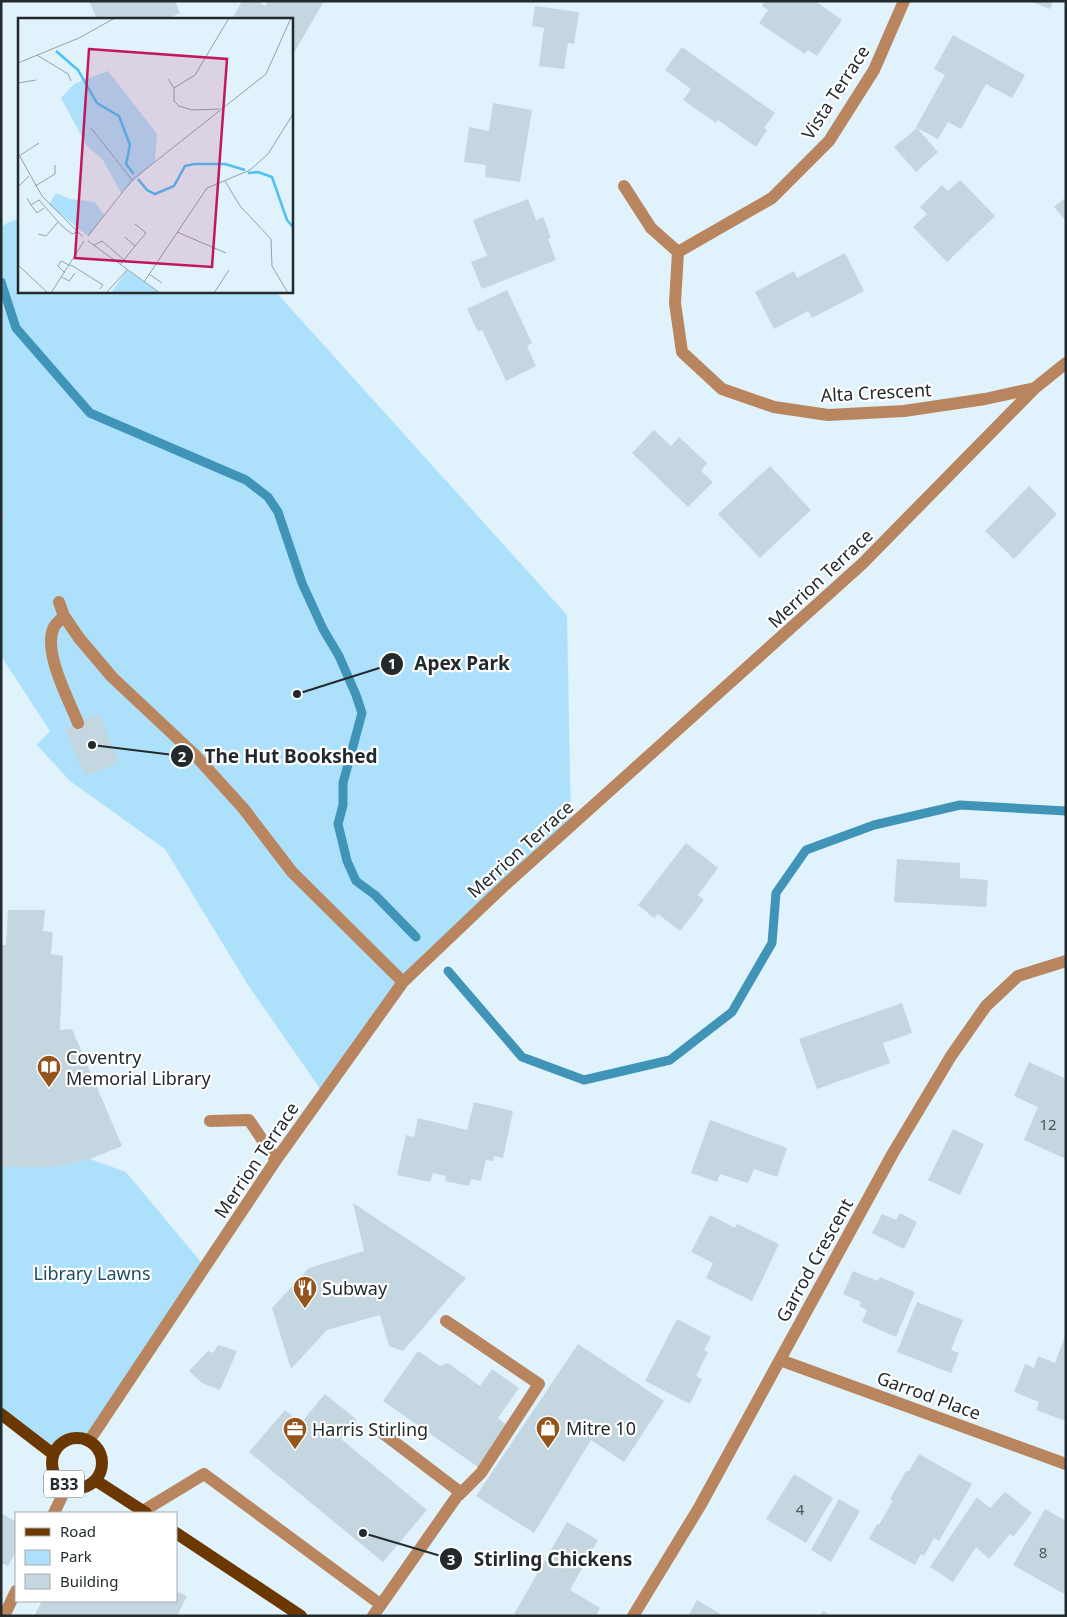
<svg xmlns="http://www.w3.org/2000/svg" width="1067" height="1617" font-family="'Noto Sans',sans-serif">
  <style>
    .green { fill: #ade1fb }
    .lines { fill: none; stroke-linecap: round; stroke-linejoin: round }
    .stream { stroke: #4094b7; stroke-width: 9 }
    .building { fill: #c4d6e0 }
    .minor { stroke: #b8855e; stroke-width: 12 }
    .major { stroke: #6c3802; stroke-width: 12 }
    .labels { text-anchor: middle; dominant-baseline: central; stroke-width: 4.5; stroke-linejoin: round; paint-order: stroke }
    .number-label { font-size: 15px; fill: #4b555a }
    .shield { fill: #fff; stroke: #656a6c; stroke-width: 1 }
    .shield-label { font-size: 16px; font-weight: bold; fill: #232a2d }
    .street-label { font-size: 18px; fill: #232a2d; stroke: #fff }
    .poi-label { font-size: 18px; fill: #232a2d; stroke: #fff; text-anchor: start }
    .park-label { font-size: 18px; fill: #1e4e63; stroke: #fff }
    .inset-river { fill: none; stroke: #4cc1f2; stroke-width: 2.5 }
    .inset-road { fill: none; stroke: #94a2a9; stroke-width: 1 }
    .view { fill: #c2185b; fill-opacity: 0.15; stroke: #c2185b; stroke-width: 2.5 }
    .inset-edge { fill: none; stroke: #232a2d; stroke-width: 2.5 }
    .leader { fill: none; stroke: #232a2d; stroke-width: 2 }
    .callout-dot { fill: #232a2d; stroke: #fff; stroke-width: 2 }
    .mark-label { font-size: 15px; text-anchor: middle; font-weight: bold; fill: #fff }
    .callout-label { font-size: 19px; text-anchor: middle; font-weight: bold; fill: #232a2d; stroke: #fff; stroke-width: 4.5; stroke-linejoin: round; paint-order: stroke }
  </style>
  <rect width="100%" height="100%" fill="#e0f2fb"/>
  <path class="green" d="M19 218V291H275L567 615 571 827 403 982 323 1093 248 985 165 849 70 781 37 745 50 731 1 656V226Z
    M90 1159 126 1172 205 1267 89 1441C73 1436 62 1439 53 1454L1 1414V1167H55Z"/>
  <g class="lines">
    <path class="stream" d="M1 282 16 328 90 413 246 480 268 497 278 512 302 583 323 629 339 656 356 695 362 713 343 783V805L338 824 347 861 356 881 375 895 416 937
      M448 971 522 1057 584 1080 670 1060 732 1012 772 943 776 893 806 850 874 825 960 805 1066 811"/>
  </g>
  <path class="building" d="M89 1H175L180 13 167 19H97Z
    M242 1H257L265 6 268 1H324L291 58V19H232Z
    M765 1H815L842 20 817 56 808 50 805 54 759 23 768 10 762 6Z
    M1030 1H1053L1050 9Z
    M535 6 579 12 574 44 568 43 564 69 539 66 544 28 532 26Z
    M953 35 1025 75 1012 98 986 84 961 129 948 122 938 139 917 128 938 152 916 172 894 147 917 128 916 127 945 75 934 69Z
    M682 47 775 113 764 128 767 130 756 147 718 120 716 123 683 100 691 89 665 70Z
    M493 103 532 110 520 182 485 177 486 165 464 162 469 127 489 131Z
    M960 180 995 216 947 262 913 227 927 214 920 207 942 185 948 191Z
    M1066 197V221L1054 207Z
    M528 199 536 220 543 217 551 238 548 239 556 260 482 289 471 262 487 256 473 220Z
    M845 253 864 291 812 318 808 311 774 329 755 292 794 271 797 278Z
    M507 290 532 343 527 346 536 366 506 381 482 330 478 332 467 309Z
    M654 430 671 446 679 437 707 463 701 471 713 482 688 507 632 453Z
    M770 466 811 510 760 558 718 514Z
    M1029 486 1057 514 1014 559 985 531Z
    M1 510 6 517 1 520Z
    M99 714 119 763 85 776 65 728Z
    M686 843 718 868 698 895 704 900 680 931 658 914 654 918 638 905Z
    M897 859 960 863V878L988 880 986 907 894 902Z
    M8 910H45L43 931 53 932 51 954 63 956 60 1030 72 1029 122 1146 90 1159 55 1167H1V945H6Z
    M902 1003 912 1033 883 1043 890 1063 817 1089 799 1039Z
    M1029 1062 1066 1079V1159L1024 1140 1038 1107 1014 1096Z
    M474 1102 513 1111 503 1158 494 1156 493 1161 486 1160 481 1181 471 1179 469 1186 445 1181 446 1176 433 1173 430 1182 397 1175 406 1135 414 1137 418 1118 467 1130Z
    M710 1120 787 1148 777 1177 754 1169 748 1183 720 1174 717 1182 691 1173Z
    M953 1129 984 1144 960 1195 928 1180Z
    M353 1203 466 1278 403 1351 389 1346 380 1315 327 1330 291 1369 272 1308 309 1268 364 1251Z
    M900 1213 917 1222 904 1249 872 1233 882 1214 896 1220Z
    M710 1215 735 1228 737 1224 779 1244 752 1301 706 1278 713 1263 691 1252Z
    M853 1271 878 1281 880 1277 915 1292 896 1337 862 1322 867 1310 859 1306 861 1302 843 1294Z
    M917 1302 963 1320 951 1350 959 1353 951 1373 897 1352Z
    M677 1319 711 1337 704 1350 708 1352 696 1376 702 1379 690 1404 645 1381Z
    M1066 1334V1421L1036 1410 1039 1402 1014 1392 1025 1364 1034 1368 1038 1356 1055 1363Z
    M578 1344 664 1401 624 1462 591 1440 534 1533 476 1496Z
    M218 1345 237 1351 220 1390 202 1383 189 1371 208 1351 213 1353Z
    M418 1351 440 1366 448 1363 480 1386 492 1369 519 1388 498 1418 508 1426 478 1467 383 1401Z
    M325 1394 357 1420 341 1439 427 1510 383 1562 249 1452 285 1410 301 1423Z
    M919 1454 972 1484 939 1541 934 1538 924 1556 921 1554 915 1565 869 1539 877 1524 879 1525 893 1501 890 1499 906 1471H909Z
    M794 1474 833 1498 806 1543 766 1519Z
    M1005 1492 1032 1513 1013 1537 1010 1534 989 1559 976 1547 953 1582 930 1567 977 1497 990 1508Z
    M839 1499 860 1511 831 1562 811 1550Z
    M1045 1509 1066 1521 1065 1538H1066V1595L1013 1565Z
    M1 1513 16 1522V1551L8 1566 1 1563Z
    M567 1522 598 1540 570 1590 600 1608 596 1616H513Z
    M176 1591 187 1596 177 1616H34L42 1601H176Z
    M697 1600 724 1616H688Z
    M823 1611 831 1616H820Z"/>
  <g class="lines">
    <path class="minor" d="M624 186 651 228 678 252 675 303 682 352 722 389 774 407 828 415 904 411 985 399 1035 388
      M678 252 772 198 829 141 874 70 904 1
      M59 602 64 616 79 638 112 677 194 754 243 808 292 872 403 982
      M64 616C61 619 56 623 54 627 42 651 69 700 78 723
      M210 1121 249 1120 276 1160
      M446 1321 539 1384 481 1473 459 1495
      M780 1360 1066 1464
      M89 1441 276 1160 403 982 505 885 862 564 1035 388 1066 363
      M143 1511 204 1474 380 1604
      M54 1513 67 1486
      M4 1616 16 1591
      M373 1616 460 1492 376 1428
      M633 1616 700 1506 893 1153 951 1056 986 1006 1018 976 1066 961"/>
    <path class="major" d="M1 1414 53 1454
      M52 1463a25 25 0 1 1 50 0a25 25 0 1 1-50 0Z
      M95 1480 146 1513
      M176 1533 301 1616"/>
  </g>
  <defs>
    <symbol id="library-pin" viewBox="-11 -11 22 30"><path d="M0 17L-7.5 6A9.5 9.5 0 1 1 7.5 6Z" fill="#94551d" stroke="#fff"/><path d="M-6-4Q-3-5.5-.7-3.5V5Q-3 3-6 4ZM6-4Q3-5.5 .7-3.5V5Q3 3 6 4Z" fill="#fff"/></symbol>
    <symbol id="restaurant-pin" viewBox="-11 -11 22 30"><path d="M0 17L-7.5 6A9.5 9.5 0 1 1 7.5 6Z" fill="#94551d" stroke="#fff"/><path d="M-5-6h1v4h1v-4h1v4h1v-4h1v5L-1.5 .5V6h-2V.5L-5-1ZM5-6V6H3V1.5H1.5Q1.5-4 5-6Z" fill="#fff"/></symbol>
    <symbol id="shop-pin" viewBox="-11 -11 22 30"><path d="M0 17L-7.5 6A9.5 9.5 0 1 1 7.5 6Z" fill="#94551d" stroke="#fff"/><path d="M-5-2.5h2.3a2.7 3.5 0 0 1 5.4 0H5L5.5 6h-11ZM-1.5-2.5h3a1.5 2.3 0 0 0-3 0Z" fill="#fff"/></symbol>
    <symbol id="office-pin" viewBox="-11 -11 22 30"><path d="M0 17L-7.5 6A9.5 9.5 0 1 1 7.5 6Z" fill="#94551d" stroke="#fff"/><path d="M-6-3h4V-5.5h4V-3h4V5H-6ZM-1-4.5V-3h2v-1.5ZM-6 0V1H6V0Z" fill="#fff"/></symbol>
  </defs>
  <g fill-rule="evenodd">
    <use href="#library-pin" x="35" y="1053" width="28" height="38"/>
    <use href="#restaurant-pin" x="291" y="1274" width="28" height="38"/>
    <use href="#shop-pin" x="534" y="1414" width="28" height="38"/>
    <use href="#office-pin" x="281" y="1415" width="28" height="38"/>
  </g>
  <g class="labels">
    <g class="number-label">
      <text x="1048" y="1124">12</text>
      <text x="800" y="1509">4</text>
      <text x="1043" y="1552">8</text>
    </g>
    <rect class="shield" x="44" y="1470.5" width="40" height="27" rx="4"/>
    <g class="shield-label">
      <text x="64" y="1484">B33</text>
    </g>
    <g class="street-label">
      <text transform="translate(835 92) rotate(-57)">Vista Terrace</text>
      <text transform="translate(876 392) rotate(-3)">Alta Crescent</text>
      <text transform="translate(820 578) rotate(-43)">Merrion Terrace</text>
      <text transform="translate(520 849) rotate(-42)">Merrion Terrace</text>
      <text transform="translate(256 1160) rotate(-56)">Merrion Terrace</text>
      <text transform="translate(814 1260) rotate(-61)">Garrod Crescent</text>
      <text transform="translate(929 1395) rotate(20)">Garrod Place</text>
    </g>
    <g class="poi-label">
      <text x="66" y="1057">Coventry<tspan x="66" dy="21">Memorial Library</tspan></text>
      <text x="322" y="1288">Subway</text>
      <text x="566" y="1428">Mitre 10</text>
      <text x="312" y="1429">Harris Stirling</text>
    </g>
    <g class="park-label">
      <text x="92" y="1273">Library Lawns</text>
    </g>
  </g>
  <g transform="translate(18 18)">
    <rect width="275" height="275" fill="#e0f2fb"/>
    <path d="M90 53 139 116 137 143 103 175 85 142 69 128 43 80 56 66ZM38 175 52 181 77 184 86 197 70 218 31 187ZM109 252 142 275H93Z" fill="#ade1fb"/>
    <path class="inset-river" d="M38 33 60 52 79 85 101 98 112 127 108 146 116 156M230 155 240 154 254 159 269 202 275 209M120 161 129 172 137 176 156 168 167 148 176 146H207L227 152"/>
    <path class="inset-road" d="M19 37 50 56 53 63M0 45 61 20 97 0M150 61 156 70V83L161 88 174 92 201 91M0 65 18 62M156 70 177 57 211 0M73 110 114 162M0 135 24 178 65 219M1 138 21 125M207 163 222 188 253 221 254 248 270 275M17 168 37 156V147M0 169 11 158M9 180 13 187 21 182M21 182 44 208 54 216 59 214M13 187 19 195 26 190M117 206 128 215 117 228M159 214 208 235M20 216 28 218 40 204M70 218 114 162 248 56 273 0M70 223 142 275M76 227 84 223 106 242M0 247 30 275M53 247 85 267 82 271M102 247 117 228 107 219M47 255 40 248 43 243 53 248M131 256 144 265M44 259 51 263 57 255M126 264 189 170 232 152 250 136 275 96M33 275 66 223M88 275 109 252M196 275 211 252"/>
    <path class="view" d="M71 31 209 41 194 249 57 240Z"/>
    <rect width="275" height="275" class="inset-edge"/>
  </g>
  <path class="leader" d="M297 694L392 664M92 745L182 756M363 1533L451 1559"/>
  <g class="callout-dot">
    <circle cx="297" cy="694" r="5"/>
    <circle cx="92" cy="745" r="5"/>
    <circle cx="363" cy="1533" r="5"/>
    <circle cx="392" cy="664" r="12"/>
    <circle cx="182" cy="756" r="12"/>
    <circle cx="451" cy="1559" r="12"/>
  </g>
  <g class="mark-label">
    <text x="392" y="669">1</text>
    <text x="182" y="762">2</text>
    <text x="451" y="1565">3</text>
  </g>
  <g class="callout-label">
    <text x="462" y="670">Apex Park</text>
    <text x="291" y="763">The Hut Bookshed</text>
    <text x="553" y="1566">Stirling Chickens</text>
  </g>
  <rect width="1067" height="1617" fill="none" stroke="#232a2d" stroke-width="5"/>
  <rect x="15" y="1512" width="162" height="90" fill="#ffffff" stroke="#a7aaab"/>
  <rect x="25" y="1528" width="25" height="8" fill="#6c3802" stroke="#a7aaab"/>
  <text x="60" y="1537" font-size="15" fill="#232a2d">Road</text>
  <rect x="25" y="1550" width="25" height="15" fill="#ade1fb" stroke="#a7aaab"/>
  <text x="60" y="1562" font-size="15" fill="#232a2d">Park</text>
  <rect x="25" y="1574" width="25" height="15" fill="#c4d6e0" stroke="#a7aaab"/>
  <text x="60" y="1587" font-size="15" fill="#232a2d">Building</text>
</svg>
